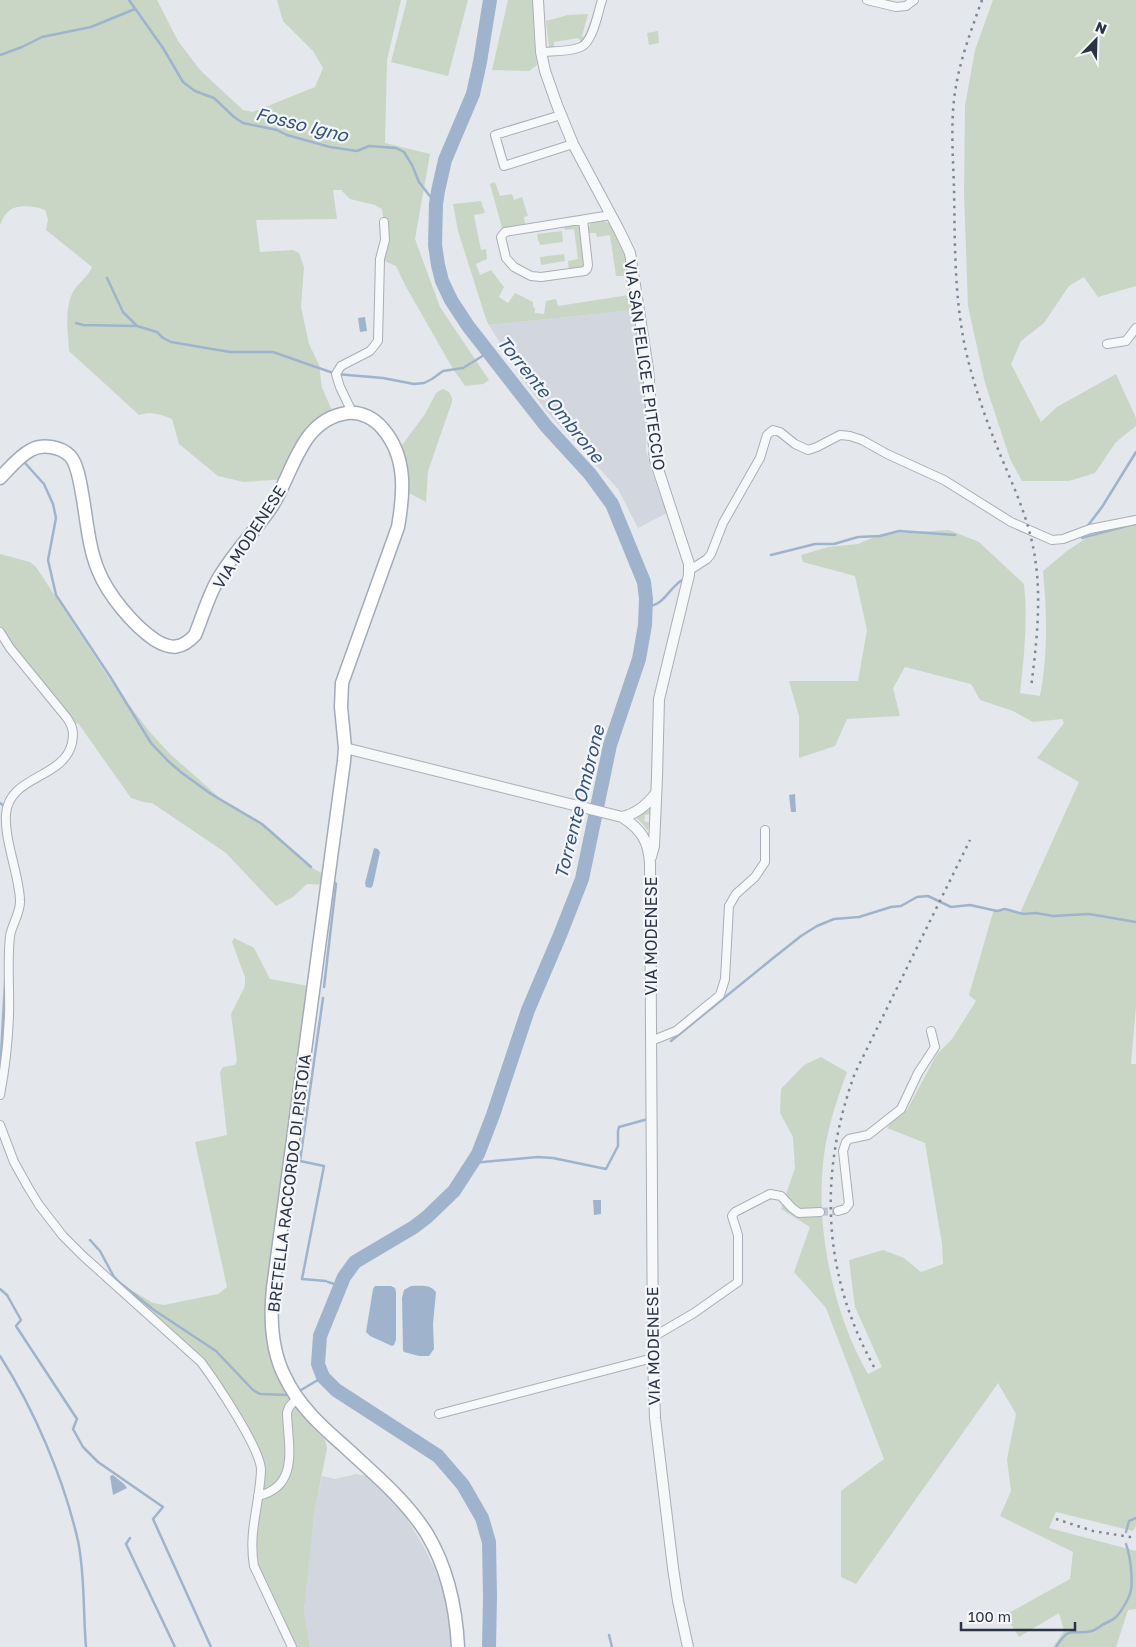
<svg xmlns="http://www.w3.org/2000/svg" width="1136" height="1647" font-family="'Golos Text',sans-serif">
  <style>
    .built { fill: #d2d6de }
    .green { fill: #c9d6c5 }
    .water { fill: #9fb4cc }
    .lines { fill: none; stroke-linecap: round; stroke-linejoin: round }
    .stream { stroke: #9fb4cc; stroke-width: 2.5 }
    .river { stroke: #9fb4cc; stroke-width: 14 }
    .minor-tunnel { stroke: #bfc3cb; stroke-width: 8; stroke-dasharray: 8 4; stroke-linecap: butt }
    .minor-casing { stroke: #a9aeb7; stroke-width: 10 }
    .tertiary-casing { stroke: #a9aeb7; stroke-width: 12 }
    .primary-casing { stroke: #a3abb8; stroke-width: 15 }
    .minor { stroke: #f7f8fa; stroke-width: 8 }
    .tertiary { stroke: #f7f8fa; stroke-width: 10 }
    .primary { stroke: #fff; stroke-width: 12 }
    .rail { stroke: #7d8696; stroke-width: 2.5; stroke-dasharray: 2.5 5; stroke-linecap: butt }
    .labels { text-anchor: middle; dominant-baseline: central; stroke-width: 4.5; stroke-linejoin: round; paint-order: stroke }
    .street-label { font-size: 16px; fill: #2b3445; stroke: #f4f6f9 }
    .water-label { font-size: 18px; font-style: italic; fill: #34527a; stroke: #f4f6f9 }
  </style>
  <rect width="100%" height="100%" fill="#e4e7ec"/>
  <path class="built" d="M635 310 646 401V451L654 478 667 513 638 528 618 489 548 413 520 376 525 373 516 358 510 359 489 325Z
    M356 1474 367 1476 386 1494 401 1510 423 1545 439 1578 445 1597 448 1612 451 1647H310L304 1611 309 1558 314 1515 322 1476 335 1479Z"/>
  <path class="green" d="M0 0H157L178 41 200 70 243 110 253 112 315 87 323 68 313 51 283 21 277 0H401L387 60 385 143 430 154 415 239 440 307 489 380 483 384 465 386 453 369 405 285 396 266 380 259 384 222 382 209 375 205 350 199 341 190H333L337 219 256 220 260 252 293 250 299 253 304 267 301 307 309 344 319 365 322 388 334 415 322 423 286 479 244 482 218 476 179 444 172 419C161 414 151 411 139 415L69 351C68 332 64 309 73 292 78 283 88 277 92 267L46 230 48 219 45 210C35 206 17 204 9 211 5 214 2 220 0 225Z
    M407 0H468L448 76 391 62Z
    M508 0H533L534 37 537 65 529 71 492 70Z
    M993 0H1136V286L1098 297 1084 277 1069 286 1044 323 1021 341 1011 364 1041 422 1057 407 1116 374 1136 418V426L1116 442 1095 473 1069 481H1022L1010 459 985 383 968 306 964 193 965 106 975 50Z
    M588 14 582 36 587 40 582 43 578 38 554 42V47L551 48 549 47 546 21 568 15Z
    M658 31 659 43 649 45 647 33Z
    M495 182 500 196 512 194 514 200 522 197 528 216 524 217 525 224 502 228 490 184Z
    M481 201 485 213 474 215 481 250 486 249 487 259 476 264 480 275 491 270 504 287 499 297 508 303 515 293 533 302V307L535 308V313L544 314 546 301 556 299 558 306 629 295 625 276H616L610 235 597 237 596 233H589V227L591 223 603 221 610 224 626 258 635 310 489 325 486 319 458 231 453 204Z
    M576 224 581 228 585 267 569 270 568 261 578 259 574 229 565 230 564 225Z
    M562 231 563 242 540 245 539 241H538L537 234Z
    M564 254 565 261 541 265 540 257Z
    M443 389 449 392 452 398V402L428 471 426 502 407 492 400 448 425 414 436 393Z
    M1136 523V1006L1131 1064H1136V1526L1133 1531 1056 1512 1049 1528 1136 1551V1609L1128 1610 1116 1647H1053L1064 1631 1059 1613 1019 1637 1005 1615 1070 1579 1073 1552 1000 1516 1011 1491 1007 1459 1016 1414 998 1383 856 1584 841 1577V1491L884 1459 826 1308 794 1272 810 1227 781 1209 795 1168 793 1137 780 1113 781 1089 804 1065 821 1057 847 1072C836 1102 826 1132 823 1164 816 1231 834 1316 868 1374L882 1367 855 1307 849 1260 883 1250 904 1258 921 1272 943 1264 942 1244 925 1143 887 1128 891 1123 907 1110 937 1054 952 1039 976 1001 969 995 994 909 1020 913 1079 782 1037 758 1064 723 1062 719 1033 722 1013 711 980 700 971 684 905 667 893 688 900 716 847 719 835 746 799 758V716L789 681H858L867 630 855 576 803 562 801 555 828 547 858 544 881 534 949 530 979 542 1024 584C1028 621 1024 657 1020 693L1040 696C1048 655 1047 612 1043 571L1067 551 1085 539Z
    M0 554 30 562 36 567 110 680 149 731 170 754 221 799 262 824 307 865 329 877 328 885 307 884 293 897 276 906 226 853 152 803 143 802 131 798 78 723 73 726 0 632Z
    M649 808 651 809 650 814 645 815 644 821 649 823 648 831 642 823 635 817Z
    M234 938 254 948 270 979 309 986 270 1270 281 1383 292 1403 325 1440 327 1448 314 1515 304 1611 310 1647H294L262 1583 253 1554 259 1494 258 1454 208 1372 126 1296 130 1291H133L153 1303 164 1305 218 1294 227 1287 195 1142 227 1135 220 1072 223 1067 235 1065 237 1061 231 1014 245 986V977L232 942Z"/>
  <path class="water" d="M365 317 367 331 360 332 358 318Z
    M795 794 796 812H791L789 795Z
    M374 848 378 849 380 852 373 885 371 888 366 887 365 883Z
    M593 1200H601V1214L594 1215Z
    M375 1286H391L395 1288 396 1292V1340L394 1345 392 1346 370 1336 366 1332 373 1289Z
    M411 1286C420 1286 430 1284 436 1292L433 1324 434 1349 429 1356H419L404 1352 403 1350 402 1298 404 1290Z
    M113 1475 124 1484 127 1488 113 1495 110 1476Z"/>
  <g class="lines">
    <path class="stream" d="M129 0 163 48 183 82 195 91 214 98 234 117 243 123 277 130 287 135 330 147 357 151 369 146 396 148 404 152 412 165 419 182 436 204
      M0 55 22 47 42 37 91 27 135 9
      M107 278 123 312 137 326 157 332 163 338 171 342 230 352H273L336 374 383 378 414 384 424 383 432 379 443 371 463 368 489 352
      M76 323 83 325 137 326
      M25 463 44 484 53 504 56 518 48 560 56 595 111 678 151 743 168 761 182 773 211 794 262 824 311 867
      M1086 528 1102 507 1136 452
      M1082 538 1130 525 1136 524
      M771 555 815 544H834L858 537 880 536 899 531 955 535
      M646 607C666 604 666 591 682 580
      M0 803 4 806V810
      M324 987 336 884 333 881
      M323 998 300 1161 324 1166 302 1279 326 1281
      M671 1041 772 959 801 936 817 926 834 919 859 917 891 907 901 906 917 897 928 896 951 907 970 905 997 911 1005 909 1023 914 1036 913 1053 916 1089 914 1136 922
      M0 1072 5 983
      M472 1163 538 1157 553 1158 606 1169 618 1146V1131L619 1127 648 1119
      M90 1240 100 1251 114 1277 119 1282 154 1310 216 1351 253 1390 260 1394 288 1395
      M328 1282 340 1286
      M0 1289 7 1295 21 1320 16 1326 77 1419 73 1429 83 1447 98 1462 163 1507 153 1519 211 1647
      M0 1356C34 1409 64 1479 78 1541 85 1574 83 1613 86 1647
      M301 1390 323 1377
      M1126 1532 1129 1521 1136 1518
      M130 1538 126 1544 175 1647
      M609 1635 612 1647
      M1056 1647C1071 1624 1070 1636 1092 1631 1096 1630 1099 1627 1102 1625 1107 1622 1112 1621 1116 1617 1121 1612 1130 1597 1131 1590 1133 1578 1130 1555 1126 1544"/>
    <path class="river" d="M489 1647 490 1597 489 1542 482 1518 463 1485 438 1456 336 1390 323 1377 318 1364 320 1336 344 1277 355 1262 414 1227 427 1217 454 1191 478 1154 493 1115 528 1010 560 935 582 879 610 745 639 659 645 625 646 599 644 582 612 504 590 474 546 426 468 326 451 300 442 281 438 265 435 245 436 204 438 191 445 160 473 94 480 62 490 0"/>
    <path class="minor-tunnel" d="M820 1212 838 1211"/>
    <defs>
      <path id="minor" d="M867 0 896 7 906 6 914 0
        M541 52C553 51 570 52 581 47 593 42 598 12 602 0
        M561 115 495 135 504 166 573 144
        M583 220 588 265 587 269 585 271 541 277 531 276 514 267 506 258 501 237 505 232 611 215
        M1107 344 1126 341 1136 328
        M352 412 340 387 336 374 341 366 370 351 378 341 380 259 385 240 384 222
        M690 570 707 559 711 554 723 523 760 458 767 435 773 430 780 432 795 444 808 450 817 447 840 435 850 436 862 440 887 454 944 480 1011 522 1052 540 1063 539 1090 529 1136 520
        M0 632 10 648 67 718C73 727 74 732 72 743 64 779 9 775 6 814 4 840 19 874 20 900 21 912 12 924 10 936 7 963 10 990 9 1016 8 1042 5 1069 0 1095
        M651 1041 676 1031 720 995 725 979 729 906 736 894 755 877 765 862V830
        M0 1125 14 1162 28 1187 39 1205 63 1236 83 1256 201 1362C215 1381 261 1449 261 1470 260 1503 248 1531 254 1566L292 1647
        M838 1211 845 1209 849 1204 843 1151 846 1142 849 1139 868 1135 901 1109 918 1073 935 1047 931 1031
        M653 1337 694 1313 738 1282V1235L732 1216 735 1212 770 1194 781 1196 792 1208 799 1213 820 1212
        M439 1414 653 1358
        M258 1496C300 1486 288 1446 287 1413L289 1407 297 1398"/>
      <path id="tertiary" d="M538 0 541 52 545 71 557 105 573 144 619 230 630 253 648 369 655 460 689 564V575L659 699 657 777 654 846 651 857
        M345 748 622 817C641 829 649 841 650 864L653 1358 655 1418 673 1568 678 1601 688 1647
        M622 817C636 814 647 805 656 793"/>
      <path id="primary" d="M0 478C9 469 19 456 31 450 42 444 60 446 70 456 78 464 81 488 83 499 87 523 89 548 98 570 108 595 133 625 155 640 171 650 182 649 195 635 203 616 209 593 220 576 235 551 256 530 272 506 294 472 300 420 347 413 361 411 375 419 383 429 407 457 404 493 398 527L342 683 341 707 345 748 344 761 273 1288C270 1317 271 1350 285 1377 298 1405 321 1426 344 1446 373 1473 406 1500 427 1534 448 1569 456 1607 458 1647"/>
    </defs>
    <use href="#minor" class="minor-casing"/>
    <use href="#tertiary" class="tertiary-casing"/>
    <use href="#primary" class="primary-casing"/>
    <use href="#minor" class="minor"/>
    <use href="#tertiary" class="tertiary"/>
    <use href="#primary" class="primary"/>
    <path class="rail" d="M982 0C972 28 961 57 956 86 950 119 953 155 954 188 955 246 954 304 968 360 975 387 984 414 994 439 1007 473 1024 506 1032 542 1043 589 1037 640 1031 688
      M874 1367C866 1352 859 1338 853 1322 821 1240 825 1155 855 1073L970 840
      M1056 1519 1093 1531 1136 1538"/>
  </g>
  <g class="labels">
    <g class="street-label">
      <text transform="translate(645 365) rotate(82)">VIA SAN FELICE E PITECCIO</text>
      <text transform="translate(249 537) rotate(-57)">VIA MODENESE</text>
      <text transform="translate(651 936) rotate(-90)">VIA MODENESE</text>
      <text transform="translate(289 1183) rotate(-83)">BRETELLA RACCORDO DI PISTOIA</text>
      <text transform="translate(653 1346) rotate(-91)">VIA MODENESE</text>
    </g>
    <g class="water-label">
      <text transform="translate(302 124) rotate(14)">Fosso Igno</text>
      <text transform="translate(551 399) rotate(51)">Torrente Ombrone</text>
      <text transform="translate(579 802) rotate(-76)">Torrente Ombrone</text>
    </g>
  </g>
  <g transform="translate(1096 40) rotate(23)" stroke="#f4f6f9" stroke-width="4" paint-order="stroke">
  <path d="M0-4L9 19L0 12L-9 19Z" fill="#2b3445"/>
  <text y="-8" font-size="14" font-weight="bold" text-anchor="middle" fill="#2b3445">N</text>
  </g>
  <path d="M961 1622v8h114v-8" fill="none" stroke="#2b3445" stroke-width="2.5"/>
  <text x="968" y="1622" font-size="15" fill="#2b3445" stroke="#f4f6f9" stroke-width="4" paint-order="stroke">100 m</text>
</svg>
